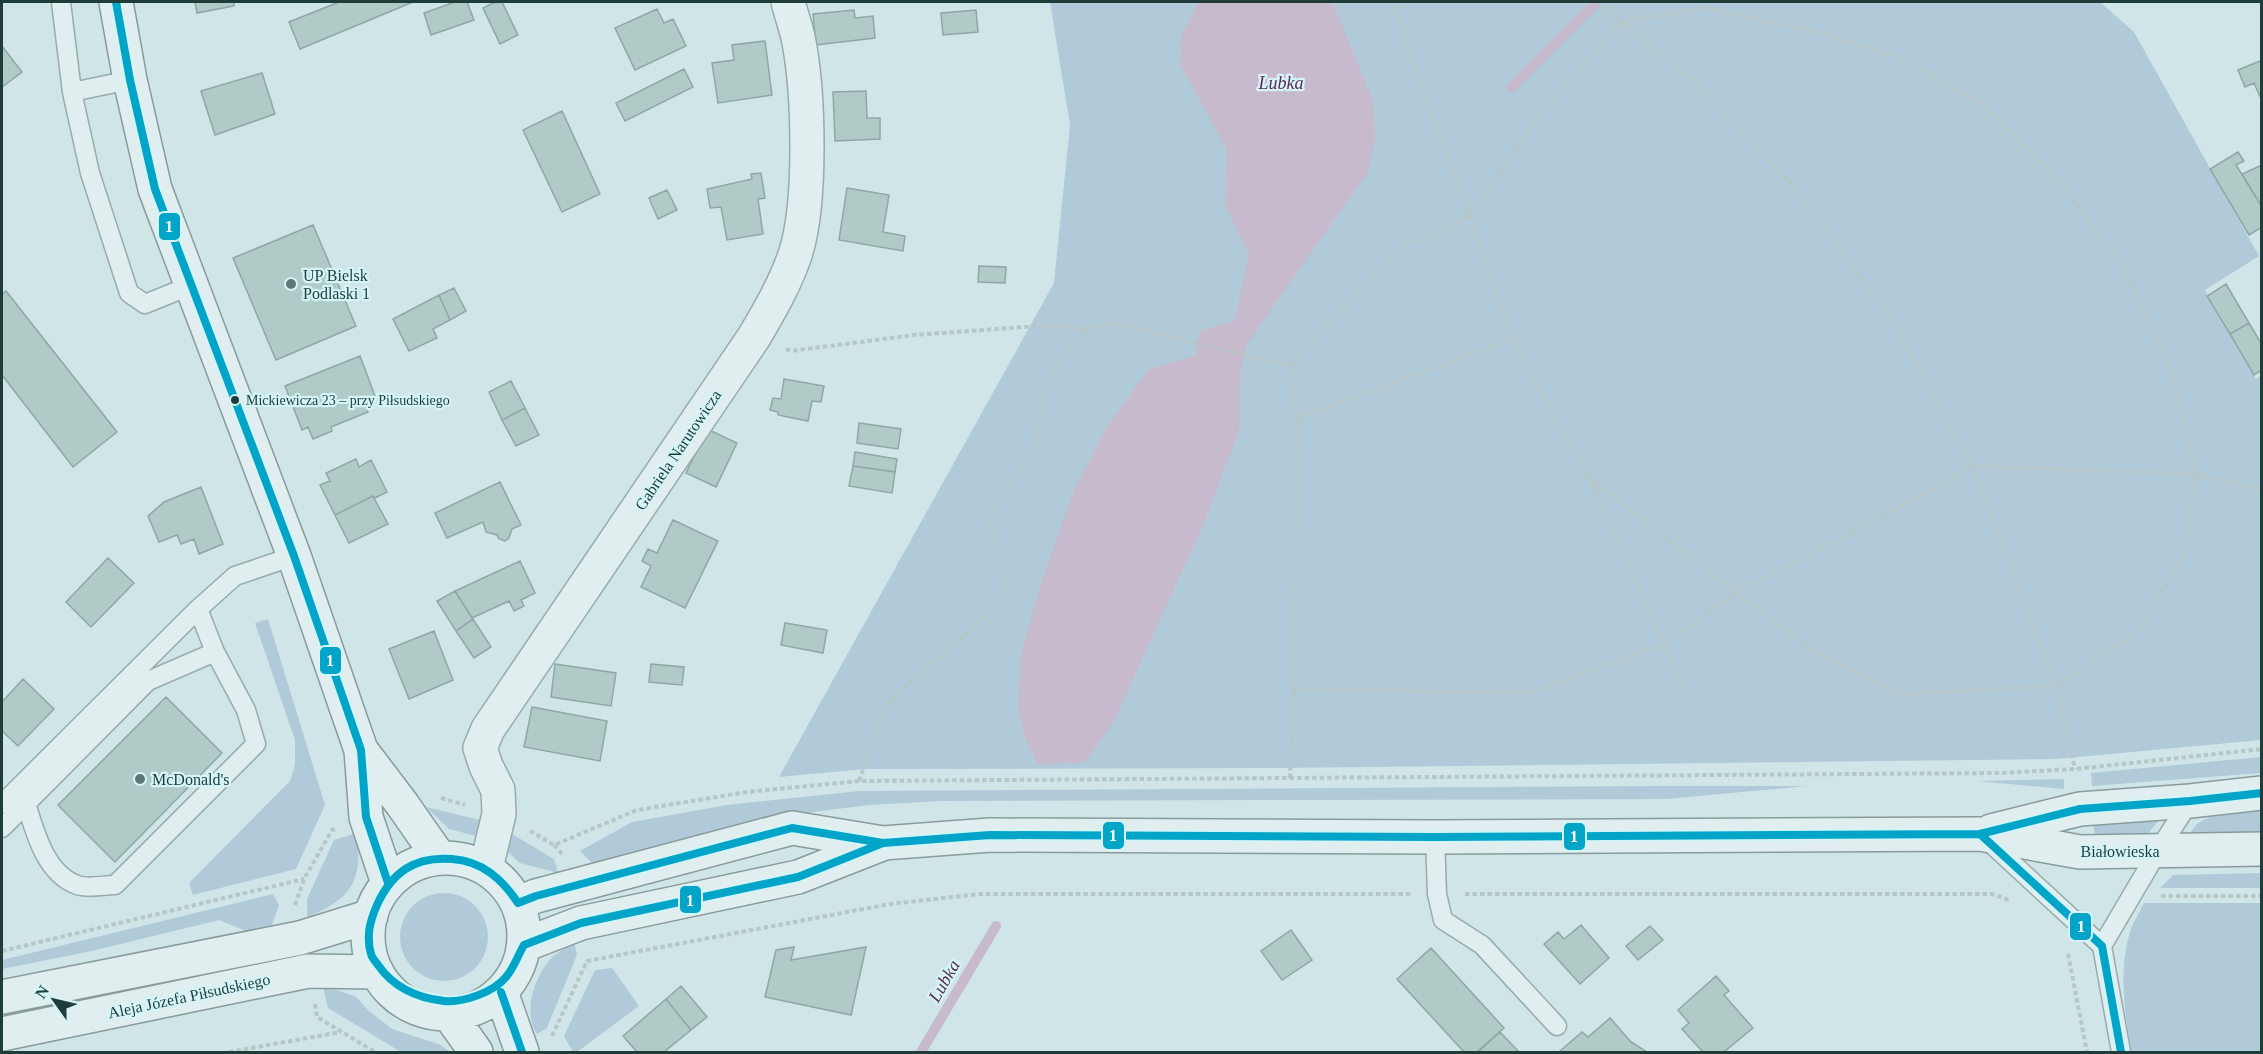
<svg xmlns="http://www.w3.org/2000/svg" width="2263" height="1054" font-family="'Times New Roman',serif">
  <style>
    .green { fill: #b1cada }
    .water { fill: #c7bacc }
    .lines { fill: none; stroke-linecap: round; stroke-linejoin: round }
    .stream { stroke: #c7bacc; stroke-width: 10 }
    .building { fill: #b0cac8; stroke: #8ea7a4; stroke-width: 1.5 }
    .lane-casing { stroke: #98abac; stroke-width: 21 }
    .street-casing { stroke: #98abac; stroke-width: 36 }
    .secondary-casing { stroke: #889b9b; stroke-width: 36 }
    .path { stroke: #b7c6c7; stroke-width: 4; stroke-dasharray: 4.5 3; stroke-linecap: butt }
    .lane { stroke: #e1eeef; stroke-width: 18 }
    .street { stroke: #e1eeef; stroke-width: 33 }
    .secondary { stroke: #e1eeef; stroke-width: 33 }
    .bus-1-casing { stroke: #d5f4f8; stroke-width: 12 }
    .bus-1 { stroke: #02a4c7; stroke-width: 8 }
    .poi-dot { fill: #5c7876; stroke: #d5f4f8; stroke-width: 2 }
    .bus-dot { fill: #1e3d39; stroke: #d5f4f8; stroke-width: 2 }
    .labels { text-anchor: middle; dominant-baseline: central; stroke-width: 4.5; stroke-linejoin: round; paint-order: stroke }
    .bus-label { font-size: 14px; fill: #1e3d39; stroke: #d5f4f8; text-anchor: start }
    .poi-label { font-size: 16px; fill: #1e3d39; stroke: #d5f4f8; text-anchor: start }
    .street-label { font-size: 16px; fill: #1e3d39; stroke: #d5f4f8 }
    .water-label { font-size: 18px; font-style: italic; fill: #5d2d4d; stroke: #d5f4f8 }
    .line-badge { stroke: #d5f4f8; stroke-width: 2 }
    .badge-label { font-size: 16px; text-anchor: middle; font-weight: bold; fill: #fff }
  </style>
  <rect width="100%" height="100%" fill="#cfe5e7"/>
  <path class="green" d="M1050 2H2100L2134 32 2259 256 2205 290 2256 379 2261 376V740L2057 759 1277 768 865 769 779 777 1054 283 1070 125Z
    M268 619 325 805 296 869 193 895 189 883 290 781 295 765V740L255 623Z
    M2261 757V773L2092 786 2091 773Z
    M2064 779V789L1978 781Z
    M1659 786H1807L1666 799 942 801 869 805 781 816 595 866 580 851 632 822 727 805 859 791Z
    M426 807 480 820 476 836 449 829Z
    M2261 811V832L2188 835 2198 823 2210 817Z
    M2159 820 2147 835 2095 834 2093 825Z
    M357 833C363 880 352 899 307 917V899L334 840Z
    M512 834 554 859 558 873 520 863 508 852Z
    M2261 873V888H2160L2173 875Z
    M400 937a44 44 0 1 1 88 0a44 44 0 1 1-88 0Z
    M273 894 279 905 272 925 246 931 219 920 92 951 2 969V960Z
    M2144 903H2261V1052H2131C2125 1012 2118 973 2130 932 2133 922 2140 912 2144 903Z
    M574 941 577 955 547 1028 537 1034C523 1013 533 981 548 962 554 954 566 948 574 941Z
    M612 968 639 1006 577 1052H573L564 1036 595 970Z
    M323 986 355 996 369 1011 392 1029 441 1045 450 1052H401L328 1008Z"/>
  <path class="water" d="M1198 2H1330L1335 8 1373 101 1375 140 1367 173 1247 344 1241 367 1239 431 1203 525 1114 721 1085 762 1038 764 1024 736 1018 708 1022 650 1041 584 1075 488 1108 425 1149 369 1195 356 1201 330 1234 322 1249 255 1225 205 1227 150 1180 64 1182 35Z"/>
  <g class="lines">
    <path class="stream" d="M1512 87 1597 2
      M921 1052 996 926"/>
  </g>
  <path class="building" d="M195 2H234V6L197 13Z
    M339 2H413L300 49 289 22Z
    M455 2H467L474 20 431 35 424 13Z
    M495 2H502L518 35 500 44 483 8Z
    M657 9 664 23 673 19 686 46 635 70 615 28Z
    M854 10 855 18 873 16 875 38 816 45 813 14Z
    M976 10 978 32 943 35 941 13Z
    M765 41 772 95 718 103 712 63 734 60 732 45Z
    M2 46 22 72 2 87Z
    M2262 60V101L2254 83 2245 87 2238 70Z
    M684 69 693 87 625 121 616 103Z
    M262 73 275 114 215 135 201 91Z
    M866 91 867 118H880V139L835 141 833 92Z
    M562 111 600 194 562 212 523 130Z
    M2238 152 2244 161 2236 165 2262 207V227L2249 235 2210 169Z
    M2262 165V207L2242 174Z
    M761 173 765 198 758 199 763 234 727 240 721 207 710 208 707 189 752 179 751 174Z
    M847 188 889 195 883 232 905 236 903 251 839 240Z
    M667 190 677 210 658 219 649 198Z
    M313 225 356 326 276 360 233 258Z
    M979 266 1006 267 1005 283 978 282Z
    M2226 284 2249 323 2230 334 2207 296Z
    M454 288 466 311 450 320 439 295Z
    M6 291 117 432 73 467 2 375V294Z
    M439 295 450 320 433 329 437 338 409 351 393 319Z
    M2249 323 2262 345V370L2254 375 2230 334Z
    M360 356 375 396 364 400 368 412 331 427 332 431 313 439 308 427 302 430 285 386Z
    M784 379 824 386 821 402 812 401 808 421 778 415V412L770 410 773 398 781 399Z
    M511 381 525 408 502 420 489 392Z
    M525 408 539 435 516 446 502 420Z
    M859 423 901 429 898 449 857 443Z
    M707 429 737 443 716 487 686 473Z
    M855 452 897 459 895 472 853 466Z
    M356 459 359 467 371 460 387 492 375 498 373 496 335 515 320 485 330 481 326 473Z
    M853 466 895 472 892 493 849 486Z
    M500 482 521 525 512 529 509 538 505 541 499 539 497 535 486 532 483 522 447 538 435 513Z
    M201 487 223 544 199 554 194 539 181 544 177 535 159 542 148 516 164 502Z
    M373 496 388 524 349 543 335 515Z
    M673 520 718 541 685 608 641 587 651 566 642 561 648 549 657 553Z
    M108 558 134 583 91 627 66 602Z
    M520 561 535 593 521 600 524 606 514 611 509 601 472 618 455 591Z
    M455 591 473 619 456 631 437 601Z
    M473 619 491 647 474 658 456 631Z
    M785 623 827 630 823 653 781 645Z
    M434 631 453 680 409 699 389 649Z
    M555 664 616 673 611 706 551 697Z
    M651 664 684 667 682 685 649 682Z
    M23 679 54 709 18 746 2 731V702Z
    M166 697 222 753 115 862 58 805Z
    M532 707 607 721 600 761 524 747Z
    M1581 925 1609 958 1580 984 1544 944 1558 932 1564 939Z
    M1650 926 1663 940 1638 960 1626 946Z
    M1291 930 1312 960 1282 980 1261 951Z
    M794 947 791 960 866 947 851 1015 765 997 776 950Z
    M1431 948 1504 1028 1477 1052H1464L1397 979Z
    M1716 976 1729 991 1724 995 1753 1028 1724 1052H1703L1682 1029 1689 1023 1678 1010Z
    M681 986 707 1017 691 1030 666 999Z
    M666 999 691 1030 664 1052H637L623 1036Z
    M1610 1018 1631 1042 1647 1052H1559L1582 1032 1588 1037Z
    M1500 1032 1519 1052H1478Z"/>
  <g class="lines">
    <defs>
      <path id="lane" d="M61 2 72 92 130 80
        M72 92 90 173 129 293 145 304 192 285
        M26 803C35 832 45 873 77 885 88 889 104 885 115 885L256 744 246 710 215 652 198 609
        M2 804 198 609 235 576 294 556
        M2 828 148 681 215 652
        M1435 837 1437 894 1443 920 1482 945 1557 1026
        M1986 839 2102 946 2121 1052
        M2102 946 2158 851 2190 801"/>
      <path id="street" d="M486 868 499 814 498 790 486 766 480 748 488 729 754 337C770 310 785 284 795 255 812 203 809 91 798 37 795 25 791 13 788 2"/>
      <path id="secondary" d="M116 2 130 80 155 189 294 556 361 750 366 817 388 883
        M361 750 402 804 439 857
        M1991 831 2080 809 2190 801 2262 793
        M368 936a78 78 0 1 1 156 0a78 78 0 1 1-156 0Z
        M518 903 536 896 792 828 883 843 990 835 1435 837 1980 834 2080 852 2262 849
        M524 945 581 923 798 877 882 844
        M501 992 522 1052
        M2 997 300 938 371 916
        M449 1014 476 1052
        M2 1034 308 971 377 972"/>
    </defs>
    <use href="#lane" class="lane-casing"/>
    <use href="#street" class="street-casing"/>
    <use href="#secondary" class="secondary-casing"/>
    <path class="path" d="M1597 2 1691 79 1792 184 1888 313 1973 466 2056 686 2075 769
      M786 349 791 351 914 335 1051 325 1086 329 1116 323 1289 366
      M1298 418 1512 339
      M1590 478 1691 704
      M1294 689 1532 693 1665 644 1737 592 1886 515 1973 466 2196 474 2262 490
      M1290 778 1294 689 1298 418 1289 366 1403 247 1470 216 1538 117 1622 22 1705 8 1808 30 1896 56 1979 101 2060 182 2124 267 2172 372 2196 474 2185 553 2138 632 2056 686 1904 694 1814 652 1589 478 1512 339 1470 216 1405 39 1393 2
      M859 781 886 704 982 620 1006 583 990 523 998 495 1034 455 1046 385 1086 329
      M441 798 465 805
      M530 831 554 845 637 810 747 792 859 781 2001 773 2075 769 2262 749
      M554 845 563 855
      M1465 894H1992L2011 901
      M2161 896H2262
      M295 905 304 879 332 830 336 829
      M2 951 304 879
      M2068 954 2087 1052
      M315 1004 317 1017 375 1052
      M552 1036 587 961 890 904 980 894H1412
      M229 1052 341 1032"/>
    <use href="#lane" class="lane"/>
    <use href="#street" class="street"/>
    <use href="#secondary" class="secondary"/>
    <defs>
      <path id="bus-1" d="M116 2 130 80 155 189 294 556 361 750 366 817 388 883
        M792 828 883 843 798 877 581 923 524 945C518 955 514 968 506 977 494 992 463 1003 444 1001 417 998 394 988 378 965 376 962 372 958 371 954 366 936 370 921 377 905 392 872 415 856 452 859 482 861 502 879 518 903L536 896Z
        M1980 834 2102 946 2121 1052
        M883 843 990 835 1435 837 1980 834 2080 809 2190 801 2262 793
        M501 992 522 1052"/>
    </defs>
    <use href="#bus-1" class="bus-1-casing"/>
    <use href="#bus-1" class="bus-1"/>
  </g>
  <g class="poi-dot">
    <circle cx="291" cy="284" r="6"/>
    <circle cx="140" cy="779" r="6"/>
  </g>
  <circle class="bus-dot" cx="235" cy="400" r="5"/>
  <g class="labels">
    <g class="bus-label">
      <text x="246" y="400">Mickiewicza 23 – przy Piłsudskiego</text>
    </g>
    <g class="poi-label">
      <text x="303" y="275">UP Bielsk<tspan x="303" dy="18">Podlaski 1</tspan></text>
      <text x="152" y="779">McDonald's</text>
    </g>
    <g class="street-label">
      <text transform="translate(678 450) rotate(-56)">Gabriela Narutowicza</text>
      <text x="2120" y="851">Białowieska</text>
      <text transform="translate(189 996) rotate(-12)">Aleja Józefa Piłsudskiego</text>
    </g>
    <g class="water-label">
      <text x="1281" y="83">Lubka</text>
      <text transform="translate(944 981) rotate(-60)">Lubka</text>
    </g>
  </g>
  <g class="line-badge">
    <rect x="158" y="212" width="23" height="29" rx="6" fill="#02a4c7"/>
    <rect x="319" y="646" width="23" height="29" rx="6" fill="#02a4c7"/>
    <rect x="1102" y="821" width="23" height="29" rx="6" fill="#02a4c7"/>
    <rect x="1563" y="822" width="23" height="29" rx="6" fill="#02a4c7"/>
    <rect x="679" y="885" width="23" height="29" rx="6" fill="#02a4c7"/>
    <rect x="2069" y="912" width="23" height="29" rx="6" fill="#02a4c7"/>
  </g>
  <g class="badge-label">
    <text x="169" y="232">1</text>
    <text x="330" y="666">1</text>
    <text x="1113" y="841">1</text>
    <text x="1574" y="842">1</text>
    <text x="690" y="906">1</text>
    <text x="2081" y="932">1</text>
  </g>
  <rect width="2263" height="1054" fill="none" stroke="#1e3d39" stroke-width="6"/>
  <g transform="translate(54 1000) rotate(304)" stroke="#d5f4f8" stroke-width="4.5" paint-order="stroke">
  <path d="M0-4.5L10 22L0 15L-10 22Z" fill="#1e3d39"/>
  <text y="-9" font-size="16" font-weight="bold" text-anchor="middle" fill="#1e3d39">N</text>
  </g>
</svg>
